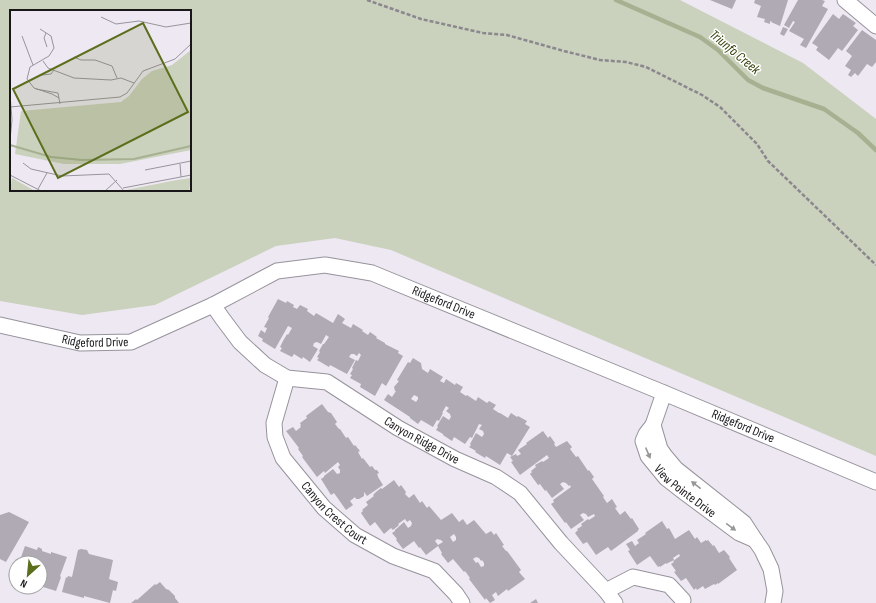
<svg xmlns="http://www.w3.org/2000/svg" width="876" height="603" font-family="'Sofia Sans Condensed',sans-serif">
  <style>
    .green { fill: #cad1bc; fill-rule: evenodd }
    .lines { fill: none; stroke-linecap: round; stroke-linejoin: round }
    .stream { stroke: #a7b191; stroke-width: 4.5 }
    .building { fill: #afaab4; fill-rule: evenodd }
    .minor-casing { stroke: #97939c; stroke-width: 17 }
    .path { stroke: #8b878e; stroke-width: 2.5; stroke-dasharray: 4 2; stroke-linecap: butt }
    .minor { stroke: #fff; stroke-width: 15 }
    .oneway { fill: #989798 }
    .labels { text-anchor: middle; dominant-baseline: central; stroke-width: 3; stroke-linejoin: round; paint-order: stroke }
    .street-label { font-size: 13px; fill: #19171a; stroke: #fff }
    .water-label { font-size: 14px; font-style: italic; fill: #333f09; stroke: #fff }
    .inset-river { fill: none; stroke: #a7b191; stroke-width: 2 }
    .inset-road { fill: none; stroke: #98949c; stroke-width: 1 }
    .view { fill: #5b6e1b; fill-opacity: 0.15; stroke: #5b6e1b; stroke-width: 2 }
    .inset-edge { fill: none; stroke: #19171a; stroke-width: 2 }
  </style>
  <rect width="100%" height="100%" fill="#ede8f2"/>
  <path class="green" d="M0 0H680L803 63 876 119V456L391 250 335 238 276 246 155 305 82 315 0 301ZM11 11H190V190H11Z"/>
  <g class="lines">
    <path class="stream" d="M616 0 700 37 718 50 748 80 763 88 824 109 858 133 876 150"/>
  </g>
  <path class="building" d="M710 0H736L732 9Z
    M755 0H788L780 26 771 22H772L770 21V24L764 22 765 19 757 17 761 6 754 3Z
    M798 0H822L825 1 822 6 828 9 806 48 800 45 804 39 789 31 795 22 793 21 789 28 784 25Z
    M833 14 839 19 843 14 856 23 853 26 858 30 842 51 838 48 829 60 816 50 818 47 812 43Z
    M783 27 788 29 784 36 780 34Z
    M862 30 876 40V62L872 67 867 64 858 76 855 73 851 77 848 75 851 70 845 66 852 56 846 51Z
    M278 299 286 303 287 301 294 305 293 307 297 309 300 305 308 309 307 311 314 316 316 313 333 323 338 314 345 319 342 323 351 328 353 324 363 330 362 331 368 335 370 332 377 337 376 338 385 343V344L399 351 398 353 403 356 386 386 382 383 375 396 360 387 361 384 350 378 352 375 350 374 353 369 352 368 356 360 358 361 361 355 359 353 357 356 354 354H351L349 357 355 360 347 374 330 365 329 367 317 360 319 358 317 357 320 352 319 351 323 344H324L329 337 326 335 321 344 317 342 314 343 313 346 318 349 310 362 303 357 302 359 294 354 292 357 280 351 282 348 280 347 283 341 287 334 288 335 292 328 288 326 275 349 262 341 263 339 258 336 261 330 265 333 267 328 264 327 269 318 268 317Z
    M413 358 421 363 422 369 428 373 430 369 443 377 440 381 444 383 446 379 455 385 456 383 463 387 460 392 466 396 467 395 476 401 478 397 487 403 489 401 496 405 493 409 499 413H500L508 418 511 413 517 417 518 416 527 421 525 424 530 427 512 456 507 453 500 465 486 456 485 458 475 452 476 451 469 447 471 445 470 444 476 433 482 437 484 434 483 431 479 429 482 425 479 424 472 438 470 437 465 444 454 437 452 441 443 435V434L436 430 438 427 437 426 443 416 449 420 451 417 450 414 446 411 449 408 446 406 442 413H443L439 421 437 420 433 427 421 420 418 424 410 418V417L384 400 388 394 392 397 396 391H395L394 387 399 381 397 380 408 362 410 363ZM414 395 418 397V399L416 402 411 399Z
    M322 404 328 412 331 413 337 422 335 424 339 429H340L346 438 348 437 354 446 355 445 360 451 358 452 362 459 363 458 370 467 372 466 375 470H377L379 473 377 474 378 476V477L383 485 367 496 364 492V496L359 499H356L355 497 350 501 353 505 346 510 334 493 331 495 321 479 324 477V476L333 469 337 474 340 473V470L338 467 340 465 338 462 325 473 324 471 317 477 302 457 303 456 298 449 299 448 286 431 293 427 296 431 301 427 300 426 301 425 300 423 307 418 306 416Z
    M543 431 548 438 550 436 555 443 554 444 556 447 567 441 572 447 570 449 576 457 578 456 588 471 589 470 594 477 592 479 604 496 603 497 607 503 612 499 617 507 615 508 620 515 625 511 631 519 632 518 639 529 638 530V531L611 551 608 547 596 555 587 542 583 544 575 533 578 530 577 529 582 526 581 524 588 519 589 520 595 516 594 514 588 517 586 514 583 513 580 515 584 520 571 529 566 522 565 523 551 504 554 502 553 500 571 487 570 485 569 486 566 483 563 482 560 484 564 489 552 498 546 490 545 491 540 484 538 485 530 474 532 472 531 471 536 467 535 465 542 461 543 462 549 458 547 455 520 475 511 462 513 461 510 457 516 454 517 456 521 454 518 450 527 444 526 443Z
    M394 480 399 487 401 485 406 492 405 494 409 498 414 494 420 503 422 501 427 508 429 506 441 520 452 513 459 522 463 519 467 525 474 520 486 534 491 531 494 535 496 533 504 545 502 546 506 551H507L521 570 519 572 525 579 508 591 507 589 498 596 496 592 492 595 495 600 490 603 486 598 485 600 469 579 470 578 465 571 464 572 453 559 448 563 441 554 442 553 438 546 426 555 420 547 419 548 414 541 403 549 396 540 397 539 392 533 395 531V530L404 522 408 528 411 526 412 523 410 520 407 522 405 519 398 524 399 525 393 530 391 528 384 534 375 522 370 526 361 513 363 511 362 510 368 505 366 502 374 496 373 495 376 492 381 488 382 489ZM454 534 456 537V540L453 542 450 537ZM437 539 441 540 443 542 438 545 435 541ZM476 557 479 558 481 561 482 560 484 563V566L481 567 478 562 476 563 473 559Z
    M9 512 29 522 6 562 0 559V515Z
    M662 521 667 529 669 528 675 539 689 530 695 539 697 537 701 543 706 540V541L708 540 713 546 714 545 719 553 724 550 730 557 729 558 737 570 718 584V583L715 585 714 584 705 589 703 586 697 590 696 588 694 590 686 578 681 581 674 572 676 571 671 564 674 562 673 561 680 556 679 554 673 558 674 560 666 564V563L660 567V566L658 567 650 556 637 565 628 551 630 550 626 544 632 541 635 546 639 543 637 540 646 534 645 533Z
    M25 546 37 550 38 547 42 549V551L51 554V552L67 557 60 576 61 577 56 591 40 586V563H16V580L10 578 16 559 20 560Z
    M81 549 87 550 89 554 113 560 109 579 118 582 116 591 113 590 110 603 84 596V598L62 592 66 577 67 578 68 576 72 577 78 550Z
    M160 582 166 589 169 590 175 596V598L179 603H131L136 599 137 600 155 584 156 585Z
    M536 599 538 603H530Z"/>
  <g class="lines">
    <defs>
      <g id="minor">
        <path d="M845 0 876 26"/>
        <path id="s1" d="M213 305 222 318 240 342 265 365 287 378 327 382 398 428 455 459 496 477 520 493 561 543 606 591 615 603"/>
        <path id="s2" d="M0 325 80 343 131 342 213 305 277 271 325 265 372 273 664 393 876 482"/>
        <path id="s3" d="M287 378 274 423 275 437 283 458 324 508 355 535 393 556 434 571 456 594 462 603"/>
        <path id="s4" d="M664 393 653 425 646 434 643 441 648 456 666 478 684 492 739 533 755 540"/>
        <path d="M653 425 660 449 665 456 676 469 744 523 755 540 762 550 771 569 775 591 773 603"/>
        <path d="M606 591 633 577 669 585 683 600"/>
      </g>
    </defs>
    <use href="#minor" class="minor-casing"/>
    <path class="path" d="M367 0 421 19 483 33 507 35 564 51 600 60 626 62 646 67 702 95 720 107 757 144 768 161 876 265"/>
    <use href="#minor" class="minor"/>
  </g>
  <defs><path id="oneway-solid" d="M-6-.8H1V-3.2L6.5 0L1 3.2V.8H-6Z"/></defs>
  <g class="oneway">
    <use href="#oneway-solid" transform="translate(648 453) rotate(67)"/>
    <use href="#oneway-solid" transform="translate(696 485) rotate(-142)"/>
    <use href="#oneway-solid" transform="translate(731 527) rotate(36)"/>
  </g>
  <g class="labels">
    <g class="street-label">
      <text stroke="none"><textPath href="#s2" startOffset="469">Ridgeford Drive</textPath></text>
      <text stroke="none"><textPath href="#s2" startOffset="97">Ridgeford Drive</textPath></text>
      <text stroke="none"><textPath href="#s2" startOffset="793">Ridgeford Drive</textPath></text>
      <text stroke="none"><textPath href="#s1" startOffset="257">Canyon Ridge Drive</textPath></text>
      <text stroke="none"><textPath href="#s4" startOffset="120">View Pointe Drive</textPath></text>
      <text stroke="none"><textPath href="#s3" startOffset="159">Canyon Crest Court</textPath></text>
    </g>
    <g class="water-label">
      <text transform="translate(735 52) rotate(40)">Triunfo Creek</text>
    </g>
  </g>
  <g transform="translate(10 10)">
    <rect width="181" height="181" fill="#ede8f2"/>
    <path d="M181 40V140L110 154H54L5 144 11 101 111 92 119 86 132 69 142 61 162 55ZM2 168 25 181H0ZM181 168 179 181 116 180 167 170Z" fill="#cad1bc"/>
    <path class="inset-river" d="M0 135 41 147 72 150 124 149 181 136"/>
    <path class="inset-road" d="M91 7 106 14 129 11 156 17 181 13M30 19 41 26 44 38 39 46 20 57 17 69 24 78 42 84 49 88M36 23 34 28 37 37M12 26 23 55M64 47 71 50H85L102 56 107 68M33 51 38 58 64 68 101 70 111 68 124 73M32 65 41 64 44 60M26 79 48 83 50 94M0 84 2 110 0 130M0 97 110 87 117 83 133 61 165 49 181 34M13 153 21 159 52 166 99 164 114 181M170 154 171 167M135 160 181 151M0 165 31 181M113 178 181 165M28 179 37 163M95 181 107 170"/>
    <path class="view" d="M133 13 178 102 48 168 3 79Z"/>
    <rect width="181" height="181" class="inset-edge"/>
  </g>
  <g transform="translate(28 575) rotate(207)"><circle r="19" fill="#ffffff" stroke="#a3a2a3"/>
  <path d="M0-3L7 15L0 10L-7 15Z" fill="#5b6e1b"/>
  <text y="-6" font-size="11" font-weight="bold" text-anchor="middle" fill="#19171a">N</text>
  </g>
</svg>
